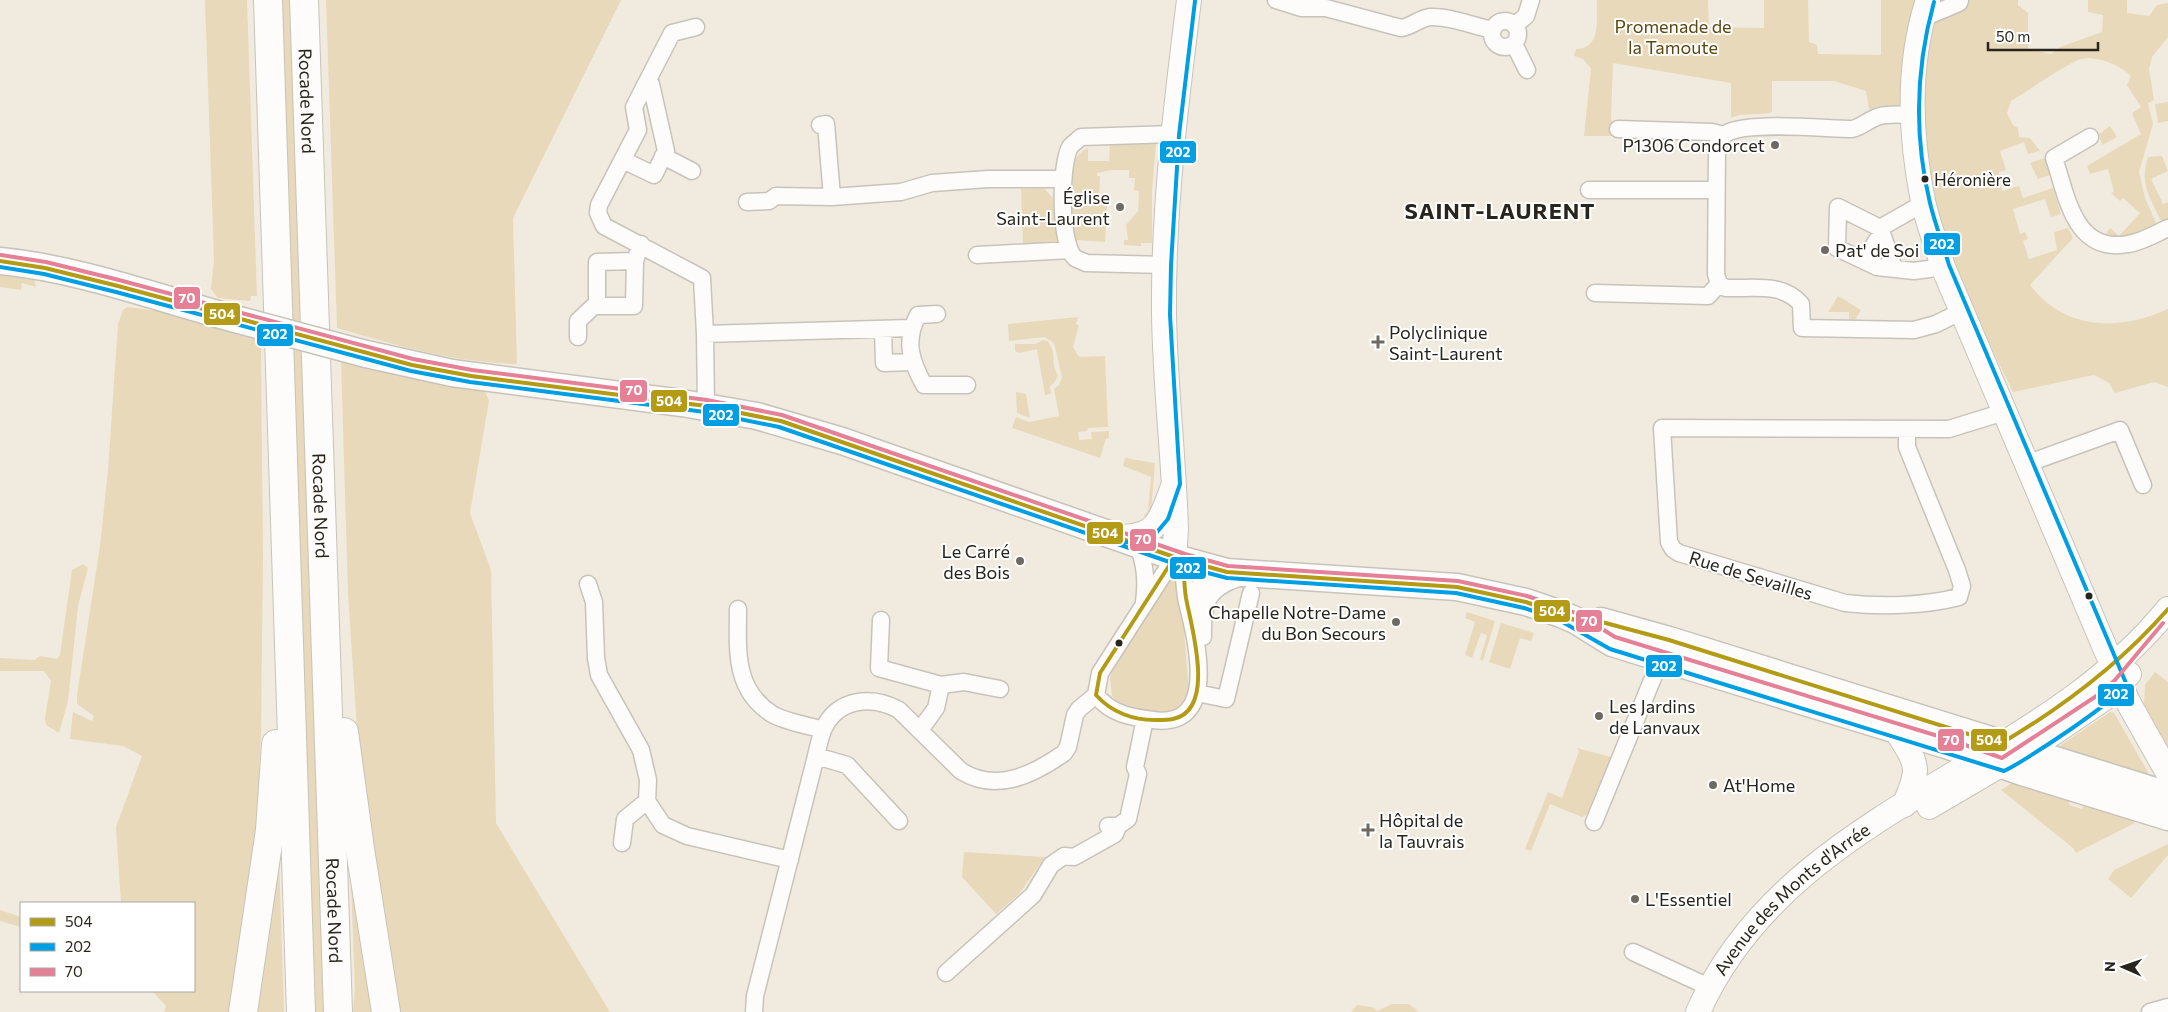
<svg xmlns="http://www.w3.org/2000/svg" width="2168" height="1012" font-family="Commissioner,sans-serif">
  <style>
    .green { fill: #e8d9ba }
    .lines { fill: none; stroke-linecap: round; stroke-linejoin: round }
    .street-casing { stroke: #c8c3ba; stroke-width: 19 }
    .secondary-casing { stroke: #c8c3ba; stroke-width: 26 }
    .primary-casing { stroke: #c8c3ba; stroke-width: 29 }
    .highway-casing { stroke: #c8c3ba; stroke-width: 30 }
    .street { stroke: #fdfcfa; stroke-width: 16 }
    .secondary { stroke: #fdfcfa; stroke-width: 24 }
    .primary { stroke: #fdfcfa; stroke-width: 26 }
    .highway { stroke: #fdfcfa; stroke-width: 28 }
    .primary-bridge-casing { stroke: #c8c3ba; stroke-width: 29; stroke-linecap: butt }
    .primary-bridge { stroke: #fdfcfa; stroke-width: 26 }
    .bus-1-casing { stroke: #fff; stroke-width: 8 }
    .bus-2-casing { stroke: #fff; stroke-width: 8 }
    .bus-3-casing { stroke: #fff; stroke-width: 8 }
    .bus-1 { stroke: #b49b16; stroke-width: 4 }
    .bus-2 { stroke: #009fe3; stroke-width: 4 }
    .bus-3 { stroke: #e58097; stroke-width: 4 }
    .poi-dot { fill: #6f6a61; stroke: #fff; stroke-width: 2 }
    .bus-dot { fill: #29251d; stroke: #fff; stroke-width: 2 }
    .labels { text-anchor: middle; dominant-baseline: central; stroke-width: 4; stroke-linejoin: round; paint-order: stroke }
    .bus-label { font-size: 17px; fill: #29251d; stroke: #fff; text-anchor: start }
    .park-label { font-size: 18px; fill: #5c4711; stroke: #fff }
    .street-label { font-size: 18px; fill: #29251d; stroke: #fff }
    .poi-label { font-size: 18px; fill: #29251d; stroke: #fff; text-anchor: start }
    .district-label { font-size: 22px; font-weight: bold; letter-spacing: 1px; fill: #29251d; stroke: #fff }
    .line-badge { stroke: #fff; stroke-width: 2 }
    .badge-label { font-size: 14px; text-anchor: middle; font-weight: bold; fill: #fff }
  </style>
  <rect width="100%" height="100%" fill="#f1ebdf"/>
  <path class="green" d="M205 0H247L257 296H251L250 301 218 298 211 289 214 260Z
    M279 0H294L327 1012H311Z
    M326 0H621L513 218 517 364C450 362 400 346 337 328Z
    M1597 0H1708L1709 27 1764 28V0H1808L1809 42 1817 45 1818 54 1881 55V0H1922L1907 111 1869 109 1866 91 1834 81H1772V112C1760 116 1741 112 1731 118V83L1613 63 1611 117 1613 136H1584L1591 69 1583 59 1574 56 1576 49C1602 49 1596 19 1597 0Z
    M1969 0H2018V5L2028 13V49L2051 54 2060 47 2102 32 2103 15 2088 12V0H2127V13L2149 16 2157 5 2168 3V37L2152 57 2149 69 2154 100 2148 103 2153 124 2139 172 2145 198 2157 225C2141 233 2123 241 2105 235L2110 228 2119 236 2140 213 2123 198 2120 201 2111 193 2114 192 2108 169 2090 174 2087 166 2141 134 2132 113 2141 107 2127 85 2131 76C2121 65 2093 54 2078 60 2055 71 2033 88 2011 101L2007 113 2013 125 2018 128 2019 137 2030 138 2040 151 2028 154 2024 142 2000 151 2006 170 1999 172 2002 191 2019 186 2023 198 2053 188 2061 214 2051 217 2045 199 2013 209 2020 234 2025 232 2028 239 2023 241 2029 259 2057 250 2054 232 2068 228 2073 238 2030 285C2065 331 2120 331 2168 309V387L2154 382 2115 393 2109 383 2094 375 2013 392C1983 329 1948 264 1931 196 1917 142 1925 81 1929 26L1967 7Z
    M2168 102V121L2158 123 2155 104Z
    M2110 126 2117 137 2102 145 2099 134Z
    M1110 143H1156L1152 190V243H1141V246L1124 245V240H1128L1126 225 1138 211 1139 191 1134 190 1135 178H1129V170H1111L1097 173V176H1100L1099 204H1107L1105 242 1076 240C1068 216 1059 161 1088 148V161H1109Z
    M2162 156 2168 171 2151 179 2163 204 2168 202V220L2162 223C2150 198 2139 184 2148 157Z
    M2045 158 2050 175 2038 179 2030 163Z
    M1044 188 1059 205 1060 242 1023 244 1021 189Z
    M0 275 34 279 36 287 22 283 21 290 0 287Z
    M1838 296 1861 310 1853 323 1849 322V312H1828Z
    M127 307 165 312 258 339 261 350 263 558 261 734 259 769 265 770 234 1012H164L166 1006 152 991H194V903H121L116 827 142 756 123 746 70 739 73 712 92 721 94 716 77 704V695L100 546 108 470 118 324 123 310Z
    M1078 317 1076 324 1079 325 1073 347 1079 357 1105 356 1108 427 1088 428 1087 431 1078 432 1079 440 1092 439 1091 432 1109 431V438L1106 439 1100 458 1012 428 1016 417 1029 422 1059 416 1054 389 1059 385 1062 377 1054 343 1045 337 1009 341 1008 324Z
    M1043 340 1048 341 1053 351 1054 366 1058 376 1054 383 1050 386 1051 394 1045 395 1037 349 1019 353 1015 351V344H1035Z
    M341 361 485 391 489 401 470 513 491 570 496 823 610 1012H396L357 730 348 593Z
    M1016 392 1026 394 1030 418 1017 413Z
    M1125 458 1155 463 1151 513 1143 517 1148 511 1151 477 1123 466Z
    M83 564 88 568 78 606 68 701 59 733 46 725 45 718 51 681 44 671H0V658L35 660 40 656 57 659 60 655 72 570Z
    M1169 578 1180 581 1189 691C1186 698 1183 708 1176 711 1160 718 1122 709 1112 696L1110 679 1112 671Z
    M1467 612 1495 621 1483 661 1480 659 1487 635 1481 633 1472 658 1465 655 1475 622 1465 618Z
    M1501 623 1534 633 1531 641 1520 638 1510 669 1489 662Z
    M2155 672 2168 682V747L2144 704 2145 685Z
    M2110 712 2114 713 2148 772 2146 777 2060 749 2061 745Z
    M1577 748 1611 757 1587 814 1582 817 1550 804 1531 851 1525 849 1548 792 1562 798 1579 751Z
    M2012 783 2070 801 2069 805 2082 809 2084 805 2130 819 2135 823 2076 853 2073 848 2001 790Z
    M2168 844V855L2131 898 2108 879 2114 870Z
    M964 852 1045 857 1019 894 996 914 962 877Z
    M279 854 284 1012H250Z
    M350 858 379 1012H353L355 989Z
    M0 910 21 917V927L0 921Z
    M1392 1004H1409L1419 1012H1351L1357 1005 1372 1007 1377 1011Z"/>
  <g class="lines">
    <defs>
      <path id="street" d="M1276 0 1301 8H1326L1401 28C1411 27 1420 18 1430 17 1450 16 1473 26 1493 30
        M1921 19 1959 3 1960 0
        M1492 34a13 13 0 1 1 26 0a13 13 0 1 1-26 0Z
        M1515 25 1526 16 1531 0
        M696 27 672 33 634 107 638 130 599 205 598 213 604 226 702 278 705 334
        M1514 44 1527 70
        M1913 115C1901 115 1888 113 1877 117 1868 120 1862 127 1852 129 1826 129 1741 120 1724 135 1721 138 1719 142 1717 145L1716 274 1719 284 1726 288C1753 289 1782 282 1801 304L1802 328 1914 330 1936 324 1962 311
        M820 125 826 124 832 197
        M1618 129 1712 132 1724 135
        M2090 137 2054 158C2067 196 2074 254 2128 244 2142 242 2155 234 2168 228
        M663 156 692 171
        M623 160 654 175 666 151 651 84 645 85
        M1589 190H1716
        M747 202 769 201 776 196 832 197 901 192 932 183 988 179H1063
        M1880 228 1924 203
        M977 255 1070 250
        M1864 260 1881 234
        M635 261 597 262V306H634L635 261 641 244
        M1165 265 1086 263C1083 261 1078 260 1075 258 1059 243 1060 165 1070 147 1072 144 1078 140 1081 137L1173 134
        M1894 268 1880 228 1838 207 1837 248 1877 267 1914 271 1943 267
        M1595 293 1708 296 1719 284
        M937 314 918 315C904 341 911 361 924 385H967
        M883 329 884 363 912 362
        M578 337V321L597 303
        M706 406 705 334 911 328
        M1907 430V447L1957 570 1962 586 1959 597C1924 606 1881 607 1845 603L1679 553 1673 549 1669 542 1662 428 1949 429 2004 412
        M2026 464 2120 430 2143 485
        M1137 543C1145 563 1147 580 1144 602
        M588 584 594 602 596 658 599 675 641 750 648 780 647 801 663 825 687 836 790 860
        M738 609C738 649 733 689 772 714 785 722 808 725 823 730
        M1192 612C1197 586 1198 580 1225 572
        M881 620 879 668 941 685 936 708 920 730
        M1203 637C1202 603 1207 587 1242 577
        M941 685 964 682 1000 689
        M1197 693 1226 699 1251 593
        M1096 695C1111 714 1130 717 1153 720 1220 729 1196 639 1187 602 1184 589 1184 574 1183 560
        M816 756 847 765 899 821
        M1594 822 1664 651
        M1108 826H1118L1128 819 1138 774 1135 767 1145 719
        M622 843 625 819 647 801
        M1633 952 1709 987
        M946 973 1033 895 1051 865 1064 856 1074 857 1115 834 1118 826
        M754 1012 755 996 816 756C818 747 820 738 823 730 837 698 872 695 899 710L961 771C996 793 1033 775 1064 753L1068 747 1075 715 1079 709 1096 695 1100 673 1174 558
        M2150 1012 2168 1007"/>
      <g id="secondary">
        <path d="M1928 0C1907 64 1910 136 1923 201 1928 224 1937 246 1943 267L2128 702 2168 773"/>
        <path d="M1119 537C1157 537 1160 521 1172 489"/>
        <path d="M1174 558 1176 530C1174 458 1165 386 1164 314 1163 208 1176 104 1189 0"/>
        <path d="M1897 732C1918 765 1921 768 1904 805"/>
        <path d="M1929 807 2043 740 2105 698 2129 674"/>
        <path id="s1" d="M1698 1012C1789 808 2036 773 2168 609"/>
      </g>
      <path id="primary" d="M0 261C82 269 160 299 239 320
        M366 354 452 373 682 403 757 416 842 441 1183 560 1227 572 1457 587 1526 602 1561 614 1575 620 1612 643 1641 652 1949 746 2022 772 2168 817
        M1601 621 1669 640 2168 795"/>
      <g id="highway">
        <path d="M268 0 301 1012"/>
        <path id="s2" d="M304 0 338 1012"/>
        <path d="M344 732 360 849 386 1012"/>
        <path d="M243 1012 270 830 276 744"/>
      </g>
    </defs>
    <use href="#street" class="street-casing"/>
    <use href="#secondary" class="secondary-casing"/>
    <use href="#primary" class="primary-casing"/>
    <use href="#highway" class="highway-casing"/>
    <use href="#street" class="street"/>
    <use href="#secondary" class="secondary"/>
    <use href="#primary" class="primary"/>
    <use href="#highway" class="highway"/>
    <defs>
      <path id="primary-bridge" d="M239 320 366 354"/>
    </defs>
    <use href="#primary-bridge" class="primary-bridge-casing"/>
    <use href="#primary-bridge" class="primary-bridge"/>
    <defs>
      <path id="bus-1" d="M0 261 45 268 118 286 412 365 471 376 706 406 781 421 1183 560 1227 572 1457 587 1526 602 1575 620 1598 621 1669 640 2000 744C2063 707 2120 664 2168 609
        M1174 558 1100 673 1096 695C1111 712 1134 721 1158 720 1162 720 1168 720 1173 719 1217 710 1191 626 1186 598 1184 585 1184 573 1183 560"/>
      <path id="bus-2" d="M0 267 44 274 116 292 411 371 470 382 705 412 779 427 1181 566 1227 578 1456 593 1524 608 1559 620 1610 649 2004 771C2022 763 2123 697 2126 683L1949 265C1943 244 1935 224 1930 203 1914 136 1916 67 1934 2
        M1092 534 1119 543 1142 541 1152 538 1168 519 1180 484 1170 315 1171 265 1179 135 1195 1"/>
      <path id="bus-3" d="M1 255 46 262 119 280 413 359 472 370 707 400 782 415 1185 554 1228 566 1458 581 1527 596 1563 608 1578 614 1615 637 1951 740 2002 758 2101 693 2115 680 2163 623"/>
    </defs>
    <use href="#bus-1" class="bus-1-casing"/>
    <use href="#bus-2" class="bus-2-casing"/>
    <use href="#bus-3" class="bus-3-casing"/>
    <use href="#bus-1" class="bus-1"/>
    <use href="#bus-2" class="bus-2"/>
    <use href="#bus-3" class="bus-3"/>
  </g>
  <g class="poi-dot">
    <circle cx="1775" cy="145" r="5"/>
    <circle cx="1120" cy="207" r="5"/>
    <circle cx="1825" cy="250" r="5"/>
    <path d="M1375.5 334.5h5v5h5v5h-5v5h-5v-5h-5v-5h5z"/>
    <circle cx="1020" cy="561" r="5"/>
    <circle cx="1396" cy="622" r="5"/>
    <circle cx="1599" cy="716" r="5"/>
    <circle cx="1713" cy="785" r="5"/>
    <path d="M1365.5 822.5h5v5h5v5h-5v5h-5v-5h-5v-5h5z"/>
    <circle cx="1635" cy="899" r="5"/>
  </g>
  <g class="bus-dot">
    <circle cx="1925" cy="179" r="4.5"/>
    <circle cx="2089" cy="596" r="4.5"/>
    <circle cx="1119" cy="643" r="4.5"/>
  </g>
  <g class="labels">
    <g class="bus-label">
      <text x="1934" y="179">Héronière</text>
    </g>
    <g class="park-label">
      <text x="1673" y="26">Promenade de<tspan x="1673" dy="21">la Tamoute</tspan></text>
    </g>
    <g class="street-label">
      <text stroke="none"><textPath href="#s2" startOffset="101">Rocade Nord</textPath></text>
      <text stroke="none"><textPath href="#s2" startOffset="506">Rocade Nord</textPath></text>
      <text transform="translate(1751 575) rotate(17)">Rue de Sevailles</text>
      <text stroke="none"><textPath href="#s1" startOffset="149">Avenue des Monts d'Arrée</textPath></text>
      <text stroke="none"><textPath href="#s2" startOffset="911">Rocade Nord</textPath></text>
    </g>
    <g class="poi-label">
      <text x="1765" y="145" text-anchor="end">P1306 Condorcet</text>
      <text x="1110" y="197" text-anchor="end">Église<tspan x="1110" dy="21">Saint-Laurent</tspan></text>
      <text x="1835" y="250">Pat' de Soi</text>
      <text x="1389" y="332">Polyclinique<tspan x="1389" dy="21">Saint-Laurent</tspan></text>
      <text x="1010" y="551" text-anchor="end">Le Carré<tspan x="1010" dy="21">des Bois</tspan></text>
      <text x="1386" y="612" text-anchor="end">Chapelle Notre-Dame<tspan x="1386" dy="21">du Bon Secours</tspan></text>
      <text x="1609" y="706">Les Jardins<tspan x="1609" dy="21">de Lanvaux</tspan></text>
      <text x="1723" y="785">At'Home</text>
      <text x="1379" y="820">Hôpital de<tspan x="1379" dy="21">la Tauvrais</tspan></text>
      <text x="1645" y="899">L'Essentiel</text>
    </g>
    <g class="district-label">
      <text x="1500" y="210">SAINT-LAURENT</text>
    </g>
  </g>
  <g class="line-badge">
    <rect x="1159" y="140" width="38" height="24" rx="5" fill="#009fe3"/>
    <rect x="1923" y="232" width="38" height="24" rx="5" fill="#009fe3"/>
    <rect x="173" y="286" width="28" height="24" rx="5" fill="#e58097"/>
    <rect x="203" y="302" width="38" height="24" rx="5" fill="#b49b16"/>
    <rect x="256" y="323" width="38" height="24" rx="5" fill="#009fe3"/>
    <rect x="619" y="379" width="29" height="24" rx="5" fill="#e58097"/>
    <rect x="650" y="389" width="38" height="24" rx="5" fill="#b49b16"/>
    <rect x="702" y="403" width="38" height="24" rx="5" fill="#009fe3"/>
    <rect x="1086" y="521" width="38" height="24" rx="5" fill="#b49b16"/>
    <rect x="1129" y="528" width="28" height="24" rx="5" fill="#e58097"/>
    <rect x="1169" y="556" width="38" height="24" rx="5" fill="#009fe3"/>
    <rect x="1533" y="599" width="38" height="24" rx="5" fill="#b49b16"/>
    <rect x="1575" y="609" width="28" height="24" rx="5" fill="#e58097"/>
    <rect x="1645" y="654" width="38" height="24" rx="5" fill="#009fe3"/>
    <rect x="2097" y="683" width="38" height="24" rx="5" fill="#009fe3"/>
    <rect x="1937" y="728" width="28" height="24" rx="5" fill="#e58097"/>
    <rect x="1970" y="728" width="38" height="24" rx="5" fill="#b49b16"/>
  </g>
  <g class="badge-label">
    <text x="1178" y="157">202</text>
    <text x="1942" y="249">202</text>
    <text x="187" y="303">70</text>
    <text x="222" y="319">504</text>
    <text x="275" y="339">202</text>
    <text x="634" y="395">70</text>
    <text x="669" y="406">504</text>
    <text x="721" y="420">202</text>
    <text x="1105" y="538">504</text>
    <text x="1143" y="544">70</text>
    <text x="1188" y="573">202</text>
    <text x="1552" y="616">504</text>
    <text x="1589" y="626">70</text>
    <text x="1664" y="671">202</text>
    <text x="2116" y="699">202</text>
    <text x="1951" y="745">70</text>
    <text x="1989" y="745">504</text>
  </g>
  <rect x="20" y="902" width="175" height="90" fill="#ffffff" stroke="#a9a8a5"/>
  <rect x="30" y="918" width="25" height="8" fill="#b49b16" stroke="#a9a8a5"/>
  <text x="65" y="927" font-size="15" fill="#29251d">504</text>
  <rect x="30" y="943" width="25" height="8" fill="#009fe3" stroke="#a9a8a5"/>
  <text x="65" y="952" font-size="15" fill="#29251d">202</text>
  <rect x="30" y="968" width="25" height="8" fill="#e58097" stroke="#a9a8a5"/>
  <text x="65" y="977" font-size="15" fill="#29251d">70</text>
  <g transform="translate(2123 967) rotate(272)" stroke="#ffffff" stroke-width="4" paint-order="stroke">
  <path d="M0-4L9 19L0 12L-9 19Z" fill="#29251d"/>
  <text y="-8" font-size="14" font-weight="bold" text-anchor="middle" fill="#29251d">N</text>
  </g>
  <path d="M1988 42v8h110v-8" fill="none" stroke="#29251d" stroke-width="2.5"/>
  <text x="1996" y="42" font-size="15" fill="#29251d" stroke="#ffffff" stroke-width="4" paint-order="stroke">50 m</text>
</svg>
